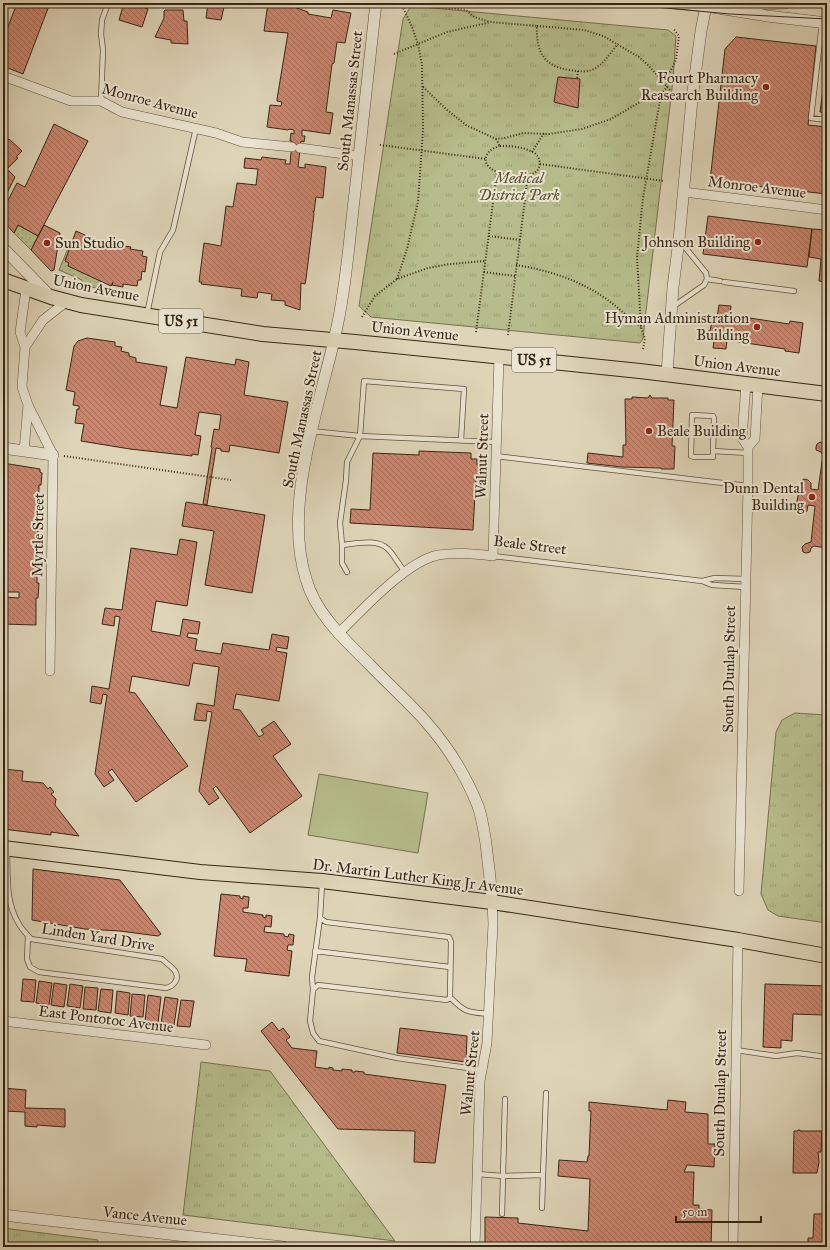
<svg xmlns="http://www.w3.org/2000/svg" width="830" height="1250" font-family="'IM FELL Great Primer',serif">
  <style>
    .grass { fill: #b6bc8b; stroke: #777150 }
    .park { fill: url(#park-tufts); stroke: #777150 }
    .garden { fill: url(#garden-dots); stroke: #777150 }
    .building { fill: url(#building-back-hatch); stroke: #382614 }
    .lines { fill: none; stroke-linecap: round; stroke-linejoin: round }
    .service-casing { stroke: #62523d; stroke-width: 6 }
    .minor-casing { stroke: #62523d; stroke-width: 10 }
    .tertiary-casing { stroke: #62523d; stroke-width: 12 }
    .secondary-casing { stroke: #382614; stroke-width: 14 }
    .primary-casing { stroke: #382614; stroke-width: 16 }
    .path { stroke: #382614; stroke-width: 2; stroke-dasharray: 1 2; stroke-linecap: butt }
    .service { stroke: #eae4d1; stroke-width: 4.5 }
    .minor { stroke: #eae4d1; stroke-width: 9 }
    .tertiary { stroke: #eae4d1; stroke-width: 11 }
    .secondary { stroke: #eae4d1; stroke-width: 13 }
    .primary { stroke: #ded5b8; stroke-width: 14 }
    .tram { stroke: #382614; stroke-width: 1 }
    .poi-dot { fill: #8f2418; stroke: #eae4d1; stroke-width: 1.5 }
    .labels { text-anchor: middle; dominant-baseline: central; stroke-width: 4; stroke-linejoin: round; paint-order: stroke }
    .shield { fill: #eae4d1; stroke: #6d5f4d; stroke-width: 1 }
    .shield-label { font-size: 14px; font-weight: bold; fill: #382614 }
    .poi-label { font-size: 15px; fill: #382614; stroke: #eae4d1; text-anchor: end }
    .street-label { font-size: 15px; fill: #382614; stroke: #eae4d1 }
    .park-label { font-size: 15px; font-style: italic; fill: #584c32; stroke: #eae4d1 }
  </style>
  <defs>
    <pattern id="park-tufts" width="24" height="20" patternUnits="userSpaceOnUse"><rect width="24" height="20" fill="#b6bc8b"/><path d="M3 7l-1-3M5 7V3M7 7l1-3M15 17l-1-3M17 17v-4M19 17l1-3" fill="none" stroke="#9da177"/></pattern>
    <pattern id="garden-dots" width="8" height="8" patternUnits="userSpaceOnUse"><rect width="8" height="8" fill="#b6bc8b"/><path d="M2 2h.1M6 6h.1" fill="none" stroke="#9da177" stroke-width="1.8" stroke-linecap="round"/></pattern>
    <pattern id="building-back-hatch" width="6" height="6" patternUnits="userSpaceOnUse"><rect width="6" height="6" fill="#cc866f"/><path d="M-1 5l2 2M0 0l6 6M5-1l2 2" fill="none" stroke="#a76d5a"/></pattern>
  </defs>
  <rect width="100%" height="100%" fill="#ded5b8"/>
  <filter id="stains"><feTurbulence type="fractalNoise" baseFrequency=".005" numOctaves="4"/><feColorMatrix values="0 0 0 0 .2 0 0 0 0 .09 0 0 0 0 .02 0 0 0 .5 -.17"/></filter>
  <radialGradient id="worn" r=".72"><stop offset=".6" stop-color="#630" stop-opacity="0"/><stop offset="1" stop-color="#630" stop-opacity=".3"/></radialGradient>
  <path class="grass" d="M319 774 428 793 418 853 308 835Z"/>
  <path class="park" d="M411 6 668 30 676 36 673 80 645 320 643 339 640 343 371 317 359 306 403 19Z
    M795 713 827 715V923L778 916 768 910 761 894 776 732 782 720Z
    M201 1062 270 1071 395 1241 183 1215Z
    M3 1228 98 1240 97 1247H3Z"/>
  <path class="garden" d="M18 225 38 236 31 250 14 233Z
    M69 246 71 247 65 260 69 263 68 266 101 281V289L80 285 82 280 59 270Z"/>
  <path class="building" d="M17 3H50L23 74 3 66V40Z
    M124 3H133L148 9 142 27 119 20Z
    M208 3H223L222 6 224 7 221 20 206 18Z
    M268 3H283L308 12V14L331 18 333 10 351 13 345 43 337 42 334 63 332 64 326 112 333 113 330 134 302 130V136H305L304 142 301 141 298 167 305 168V164L326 167 323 198 316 197 314 212 313 211 314 214 306 279 305 284 301 283 300 310 285 305V301L271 300 272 294 258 292 257 298 241 296 242 289 201 284 202 282H199L204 243 221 246 226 206 233 207 237 183 256 185 258 169 244 168 245 158 261 160 262 157 286 160 285 164H290L292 141H290L291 133 294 134V130L289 129 288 130 267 127 270 105 281 106 282 102 277 101V99L288 33 264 31Z
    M165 10H183L184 21H187L188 44 171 43V40L155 37 164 18V11Z
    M736 37 816 46 808 125 827 127V194L710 181 725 49Z
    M827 58V113L820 112Z
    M558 77 580 79 578 108 554 102Z
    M54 124 88 141 38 236 18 225 14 233 3 221V210L17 183 25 187Z
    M9 139 22 151 16 157 18 158 7 169 15 177 3 201V140L6 142Z
    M708 216 812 229 807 267 703 254Z
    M44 225 60 233 54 270 51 271 31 250Z
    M812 229 827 230V282L819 281 821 259 809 257Z
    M76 231 105 244 106 243 131 247 130 249 143 251 142 256 147 257 145 272 142 271 141 280H138L137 286 123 284V287L112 285 113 282 111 286 68 266 69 263 65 261Z
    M719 305 731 306 730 315 789 324 790 321 803 323 799 353 785 351V349L727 340 726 349 713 348 715 334 708 333V331H710L712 321 710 320V317L717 318Z
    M87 338 115 342V346L122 347 121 351 129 353V356L136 358V362L167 367 160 405 177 408 186 357 235 365 236 359 249 362 244 395 288 402 279 453 230 445 229 452 221 451V449L216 448 207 505 203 504 212 448 211 447 214 429 219 430 221 415 199 412 195 435 201 436 198 455 192 454V456L130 449 81 441 84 424 75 423 77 409H79V406L73 405 75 392 66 390 74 346 78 341Z
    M650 395 652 398H668V400H674L672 446H675L674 469H661V468L622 467 587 463 588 453 623 457V445H626L625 399H632V397L648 398Z
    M820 442 824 444 825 449 827 451V548L814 546 811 548 810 552 806 553 803 552 802 547 805 544 811 542 815 506 808 505 807 511 802 514 797 511 796 506 801 481 804 479 808 480 811 483V489L818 490 823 455 821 452 816 450V447L817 444Z
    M419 451 471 453V459H477V465L483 466 482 477H476L473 530 350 523 351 509 370 510 373 453 419 455Z
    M3 463 40 469V472L42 473 41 485H39L38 535H40L39 549H38V561H40V566H37V583H39L38 598H36V625L3 624V597L19 598V592H3Z
    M186 502 265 515 252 593 205 585 214 531 182 526Z
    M180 539 197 542 187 606 156 601 151 631 180 636 183 619 200 622 198 634 188 633 187 637 197 639 195 650 221 654 223 643 269 650 272 634 289 637 287 649 277 647 276 651 287 653 279 701 236 694 233 709 240 710 259 737 264 734 261 730 274 721 291 744 273 756 302 796 250 833 216 786 213 789 219 798 209 805 199 791 212 712 207 711 206 721 194 720 197 703 214 706 219 667 193 663 189 686 132 676 129 692 135 693 188 766 136 802 112 769 108 772 114 780 104 787 95 774 107 695 103 694 101 704 90 702 92 686 109 689 120 617 115 616 114 626 102 624 105 608 122 610 131 548 177 555Z
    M3 769 23 771 22 781 43 783 48 789 50 787 54 792 51 794 56 799 55 805 79 836 51 832V835L3 829Z
    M33 869 120 880 161 934 158 936 120 931 85 929 32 920Z
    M221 894 240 896V898L243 899V896L249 897 248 908H243V912L263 915V917L266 918V915L272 916 271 927 265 926 264 932 284 934V936L288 937 289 934 294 935 293 945H288L287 950 292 951 289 976 245 971 247 959 214 956Z
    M23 979 36 980 34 1002 21 1001Z
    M39 981 52 983 49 1005 36 1003Z
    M54 983 67 985 64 1007 51 1005Z
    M70 984 83 986 80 1008 67 1006Z
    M765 984 827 986V1025H824V1015L793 1014 792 1041 781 1040V1048L763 1047Z
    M85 987 98 988 96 1010 83 1009Z
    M101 989 113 990 111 1013 98 1011Z
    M117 991 130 993 128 1015 115 1013Z
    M132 994 145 995 143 1017 130 1016Z
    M148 995 161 997 158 1023 145 1021Z
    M165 997 178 999 174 1025 161 1024Z
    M181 1000 194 1001 190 1027 177 1026Z
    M272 1022 279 1031 283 1028 290 1037 286 1040 292 1048 317 1051 315 1067 329 1069V1067L333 1068V1070L342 1071V1069L352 1070V1072H355V1071L364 1072V1074L446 1085 435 1163 414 1162 415 1131 338 1129 261 1031Z
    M400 1028 467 1036 466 1062 397 1053Z
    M3 1088 26 1090 25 1108 65 1109V1127L37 1125V1127L25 1126V1112L3 1111Z
    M668 1100 686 1102 685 1112 708 1114V1144H715L714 1167 687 1165 684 1172H694L693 1205H699V1209L712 1210 711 1247H485V1217L518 1218V1223L588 1231 590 1179 558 1176 559 1160 587 1162 588 1156H589L591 1111H589V1102L667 1110Z
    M798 1130H800V1131H822L821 1152H818L819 1162 817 1173H793L794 1131H798Z
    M814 1214H827V1247H808V1238H813Z"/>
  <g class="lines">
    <defs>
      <path id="service" d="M822 23 811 118 827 120
        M101 101 103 50 101 34 102 20 108 3
        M707 279 720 281
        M724 282 794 291
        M674 306 704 285 707 279 706 273 680 241
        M147 314 160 252 173 230 196 128
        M311 431 360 436 347 462 346 480 340 523 342 545C355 544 377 538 388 549 394 555 399 565 405 572
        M461 440 464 389 364 381 360 436C406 438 451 440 496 442
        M713 451V457H694L691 456 692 415 713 416 714 418 713 451 748 453
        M496 456 748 486
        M342 545V563L347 572
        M493 556 702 581 712 585 746 587
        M702 581 715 578 746 579
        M7 850C8 875 5 902 19 924 22 930 27 934 31 939L162 959C166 963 172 967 175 971 180 979 174 986 166 988L39 972 30 967 27 959 28 936
        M320 918 312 977 313 990 310 1021 313 1033 319 1041 397 1058 482 1070
        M315 951 450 967
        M313 990 318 985 447 1000 450 997 451 942 449 937 326 922 320 918 322 884
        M450 997C465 1013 468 1012 489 1014
        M736 1050 776 1056 797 1053 827 1057
        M477 1174 503 1176 505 1099
        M543 1175 546 1093
        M502 1214 503 1176 543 1175 542 1208"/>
      <path id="minor" d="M3 76 71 101H101L122 112 216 133 242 142 292 147
        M300 148 359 156
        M684 192 827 210
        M25 347 43 320 66 302
        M28 405 53 455 50 671
        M748 447 755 439 758 385
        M24 451 28 405 22 387 25 347 20 332 26 289
        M338 634C361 611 407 561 438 555 457 552 474 554 493 556L499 357
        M739 891 748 486V447L742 438 746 384
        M3 1021 206 1045
        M475 1247 480 1081 487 1043 493 924 492 902
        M733 1247 738 940"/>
      <path id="tertiary" d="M376 3C369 66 362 129 355 192 350 233 347 276 339 317 324 396 281 500 306 579 316 614 344 639 369 664 388 684 409 702 427 723 448 747 466 776 478 806 482 817 484 831 486 844 488 863 491 882 492 902
        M675 3 706 6 767 16 827 23
        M730 5 785 3
        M3 248 49 295
        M667 374 673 287 679 240 692 99 701 31 706 6
        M3 448 53 455
        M3 1215 283 1247"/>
      <path id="secondary" d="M706 6V3"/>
      <path id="primary" d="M3 280 51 297 81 305 263 334 355 342 640 371 827 394
        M3 848 200 872 322 881 492 902 738 940 827 956"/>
    </defs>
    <use href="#service" class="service-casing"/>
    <use href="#minor" class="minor-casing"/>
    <use href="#tertiary" class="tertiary-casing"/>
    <use href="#secondary" class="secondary-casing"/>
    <use href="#primary" class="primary-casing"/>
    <path class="path" d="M404 3 466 10 474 17 490 22
      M537 26 584 30 603 36 639 57 649 66 675 96
      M394 54 447 32 491 22 537 26C536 51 543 66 569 70 578 71 586 73 594 69 604 64 610 53 618 44
      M577 78 578 71
      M423 87 446 109 466 125 496 139 505 138 523 133 549 134 582 129 611 119 642 101 661 94
      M496 139 500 146
      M380 145 486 159
      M500 146C511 146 523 147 533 152 542 157 542 171 532 174 529 175 523 176 520 176 510 177 498 174 490 168 480 159 489 148 500 146Z
      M532 152 544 133
      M540 164 664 181
      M489 236 520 240
      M516 265C548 270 579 280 605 298 618 307 629 318 641 327
      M484 272 515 276
      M397 279 407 249 418 202 423 130 422 65 418 44 412 27 401 3
      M362 317 375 296 397 279 428 268 450 264 485 261
      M476 332 497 172
      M508 335 528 175
      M643 349 645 339 641 327 637 257 643 198 661 94 667 87 669 74 676 60 679 36 673 28
      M64 456 231 480"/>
    <use href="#service" class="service"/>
    <use href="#minor" class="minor"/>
    <use href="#tertiary" class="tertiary"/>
    <use href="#secondary" class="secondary"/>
    <use href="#primary" class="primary"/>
    <path class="tram" d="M612 3 730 14 827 19
      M746 3 827 7"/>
  </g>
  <g class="poi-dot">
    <circle cx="766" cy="87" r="4"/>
    <circle cx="758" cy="242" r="4"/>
    <circle cx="47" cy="243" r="4"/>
    <circle cx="757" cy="327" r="4"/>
    <circle cx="649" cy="431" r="4"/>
    <circle cx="812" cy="497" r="4"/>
  </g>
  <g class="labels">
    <g class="shield">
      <rect x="159" y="309" width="44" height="24" rx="3"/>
      <rect x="512" y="348" width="44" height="24" rx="3"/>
    </g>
    <g class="shield-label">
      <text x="181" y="321">US 51</text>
      <text x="534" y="360">US 51</text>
    </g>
    <g class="poi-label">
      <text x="758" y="78">Fourt Pharmacy<tspan x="758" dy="17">Reasearch Building</tspan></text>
      <text x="750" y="242">Johnson Building</text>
      <text x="55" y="243" text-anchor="start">Sun Studio</text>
      <text x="749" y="318">Hyman Administration<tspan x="749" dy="17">Building</tspan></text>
      <text x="657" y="431" text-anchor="start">Beale Building</text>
      <text x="804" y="488">Dunn Dental<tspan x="804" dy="17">Building</tspan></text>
    </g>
    <g class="street-label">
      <text transform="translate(150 101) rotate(15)">Monroe Avenue</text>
      <text transform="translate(350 101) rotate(-84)">South Manassas Street</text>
      <text transform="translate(757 187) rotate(7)">Monroe Avenue</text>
      <text transform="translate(96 288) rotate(11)">Union Avenue</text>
      <text transform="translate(415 331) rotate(6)">Union Avenue</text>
      <text transform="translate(737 366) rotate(7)">Union Avenue</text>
      <text transform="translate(302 419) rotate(-78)">South Manassas Street</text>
      <text transform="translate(482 456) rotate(-88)">Walnut Street</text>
      <text transform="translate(38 535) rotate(-89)">Myrtle Street</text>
      <text transform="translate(530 545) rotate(7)">Beale Street</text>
      <text transform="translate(729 669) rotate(-89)">South Dunlap Street</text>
      <text transform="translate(418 877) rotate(7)">Dr. Martin Luther King Jr Avenue</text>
      <text transform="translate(98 937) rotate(9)">Linden Yard Drive</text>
      <text transform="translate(106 1019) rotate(7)">East Pontotoc Avenue</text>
      <text transform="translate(470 1073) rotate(-84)">Walnut Street</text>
      <text transform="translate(720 1093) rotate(-89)">South Dunlap Street</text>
      <text transform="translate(145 1216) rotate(6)">Vance Avenue</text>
    </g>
    <g class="park-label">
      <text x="519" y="178">Medical<tspan x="519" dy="17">District Park</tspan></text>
    </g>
  </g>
  <rect width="830" height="1250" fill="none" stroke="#ded5b8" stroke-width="16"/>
  <rect x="4" y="4" width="822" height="1242" fill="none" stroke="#382614" stroke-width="2"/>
  <rect x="8" y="8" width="814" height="1234" fill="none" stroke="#382614"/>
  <path d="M676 1216v6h85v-6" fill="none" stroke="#382614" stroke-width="2"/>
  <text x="682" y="1216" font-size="12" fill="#382614" stroke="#eae4d1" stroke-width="3" paint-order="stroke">50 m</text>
  <rect width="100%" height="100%" filter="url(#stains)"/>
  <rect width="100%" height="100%" fill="url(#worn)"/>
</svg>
